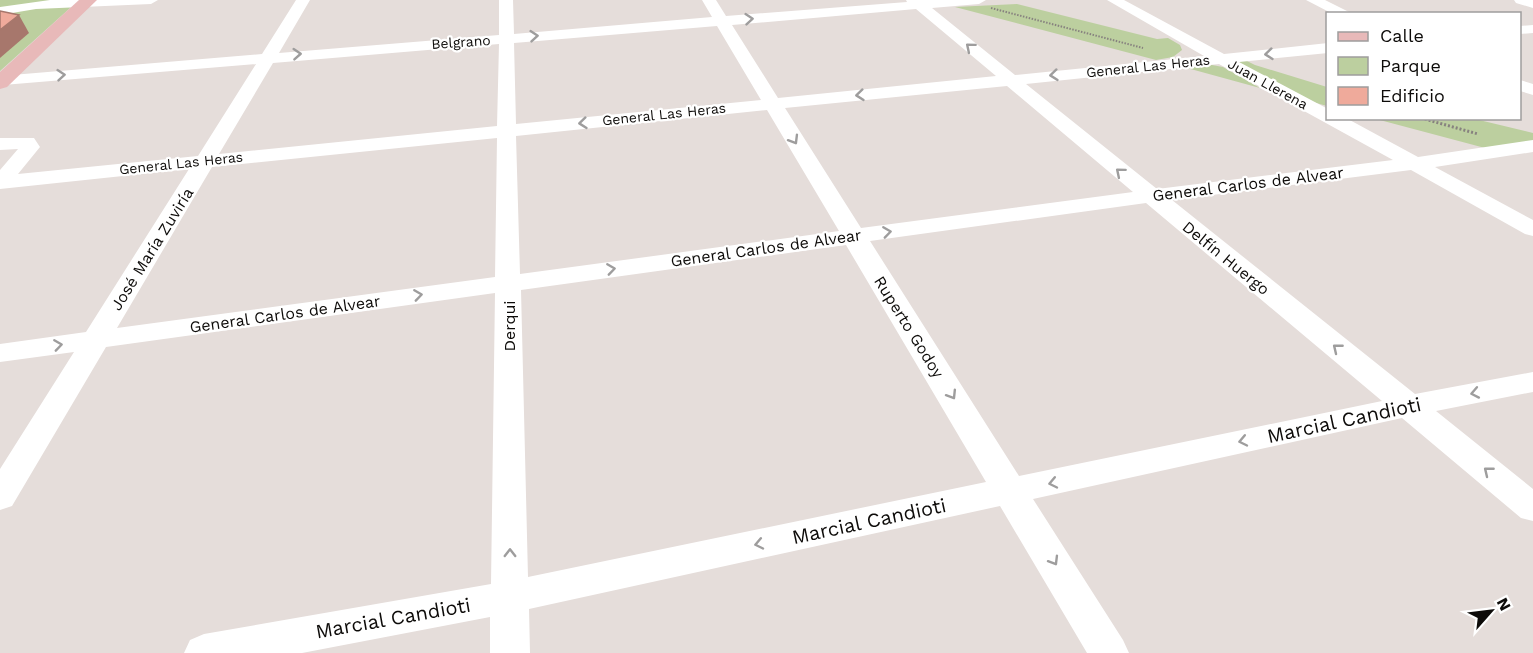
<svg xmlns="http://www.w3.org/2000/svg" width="1533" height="653" font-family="'Work Sans',sans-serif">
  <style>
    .green { fill: #bccf9f }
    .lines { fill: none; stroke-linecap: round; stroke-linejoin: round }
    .path-far1 { stroke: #87827f; stroke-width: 2; stroke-dasharray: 1.5 1.5; stroke-linecap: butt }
    .path { stroke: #87827f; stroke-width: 3; stroke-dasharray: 2 2; stroke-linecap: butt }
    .minor { fill: #fff; fill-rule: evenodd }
    .major { fill: #e8b9b9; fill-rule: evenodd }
    .shaded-wall { fill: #a7776c }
    .building { fill: #efaa9b; stroke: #a7776c; stroke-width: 1.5 }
    .oneway { stroke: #9e9d9d }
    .labels { text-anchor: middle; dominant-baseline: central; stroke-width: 4.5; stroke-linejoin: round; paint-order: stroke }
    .far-street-label { font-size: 14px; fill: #0d0b09; stroke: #fff }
    .street-label { font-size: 16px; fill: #0d0b09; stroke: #fff }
    .near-street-label { font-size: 20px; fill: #0d0b09; stroke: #fff }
  </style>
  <rect width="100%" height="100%" fill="#e5ddda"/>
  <path class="green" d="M0 0H79L0 71Z
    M1017 4 1157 39 1168 38 1180 45 1182 50 1173 57 1156 60 955 7Z
    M1245 60 1255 65 1327 87V106L1309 101 1238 62Z
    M1212 65 1223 67 1260 88 1187 68Z
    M1376 119H1475L1533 133V141L1485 148Z"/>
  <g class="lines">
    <path class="path-far1" d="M991 8 1143 48"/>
    <path class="path" d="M1421 118 1478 134"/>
    <path class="minor" d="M50 0H158L151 4 36 9 0 15V7Z
      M296 0H310L279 53 499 35V0H513L514 34 712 17 702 0H716L726 16 907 2 906 0H986L979 4 932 8 1015 75 1204 56 1107 0H1124L1224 54 1328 43V53L1239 62 1328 109V118H1346L1418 157 1533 140V152L1435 167 1533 220V236L1525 234 1411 170 1172 200 1415 394 1533 372V392L1436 411 1533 489V521L1521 518 1402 418 1033 499 1123 640 1129 653H1087L1000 506 529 609 530 653H490V617L302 653H184L190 640 204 634 491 584 495 293 106 347 12 506 0 510V469L74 352 0 362V344L86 332 189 169 0 189V170L18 149 0 150V138H34L40 147 18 174 198 156 256 64 3 85 0 84V76L262 54ZM916 9 996 76 778 98 732 25ZM717 26 761 100 516 124 514 43ZM499 44 497 126 219 154 273 63ZM1219 64 1393 160 1157 189 1026 84ZM1007 86 1133 192 861 228 785 108ZM767 110 839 231 520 274 516 136ZM497 138 495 277 117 328 212 167ZM1146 203 1382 401 1019 476 870 241ZM846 245 986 482 528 577 521 290Z
      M1306 0H1325L1353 14H1333Z
      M1514 0H1533V8L1516 3Z
      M1533 25V33L1520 34V26Z
      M1520 80 1533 84V95L1520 91Z"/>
    <path class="major" d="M79 0H97L7 87 0 89V72Z"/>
  </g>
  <path class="shaded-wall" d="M19 15 29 33 0 58V30Z"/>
  <path class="building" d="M0 11 19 15 0 30Z"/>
  <defs><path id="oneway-chevron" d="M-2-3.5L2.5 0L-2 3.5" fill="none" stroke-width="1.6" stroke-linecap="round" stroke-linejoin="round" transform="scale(1.5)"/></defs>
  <g class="oneway">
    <use href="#oneway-chevron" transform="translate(749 19) rotate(-5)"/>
    <use href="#oneway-chevron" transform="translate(534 36) rotate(-5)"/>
    <use href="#oneway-chevron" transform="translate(970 47) rotate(-140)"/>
    <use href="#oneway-chevron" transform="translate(297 54) rotate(-4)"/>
    <use href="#oneway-chevron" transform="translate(1269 54) rotate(174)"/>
    <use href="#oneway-chevron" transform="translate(61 75) rotate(-5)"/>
    <use href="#oneway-chevron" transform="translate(1054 75) rotate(174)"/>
    <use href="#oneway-chevron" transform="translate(860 95) rotate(174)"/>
    <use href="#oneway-chevron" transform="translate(583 123) rotate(174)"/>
    <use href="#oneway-chevron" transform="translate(794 140) rotate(59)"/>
    <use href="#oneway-chevron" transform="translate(1120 172) rotate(-140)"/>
    <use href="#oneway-chevron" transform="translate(887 232) rotate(-8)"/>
    <use href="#oneway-chevron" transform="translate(611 269) rotate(-8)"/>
    <use href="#oneway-chevron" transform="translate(418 295) rotate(-8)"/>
    <use href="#oneway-chevron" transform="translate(58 345) rotate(-8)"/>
    <use href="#oneway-chevron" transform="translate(1337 348) rotate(-141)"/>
    <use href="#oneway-chevron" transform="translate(1475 393) rotate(169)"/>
    <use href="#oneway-chevron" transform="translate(952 395) rotate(58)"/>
    <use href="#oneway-chevron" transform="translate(1243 441) rotate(168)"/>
    <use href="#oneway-chevron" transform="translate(1488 471) rotate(-141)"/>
    <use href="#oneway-chevron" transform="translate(1053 483) rotate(168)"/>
    <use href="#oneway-chevron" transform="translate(759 544) rotate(168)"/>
    <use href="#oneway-chevron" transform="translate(510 553) rotate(-90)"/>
    <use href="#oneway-chevron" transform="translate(1054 561) rotate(59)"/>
  </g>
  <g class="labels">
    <g class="far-street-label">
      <text transform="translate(461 42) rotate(-4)">Belgrano</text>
      <text transform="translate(1148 66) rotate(-6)">General Las Heras</text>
      <text transform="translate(1268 84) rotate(29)">Juan Llerena</text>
      <text transform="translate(664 114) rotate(-6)">General Las Heras</text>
      <text transform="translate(181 163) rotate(-6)">General Las Heras</text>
    </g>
    <g class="street-label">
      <text transform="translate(1248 184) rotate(-7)">General Carlos de Alvear</text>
      <text transform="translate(766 248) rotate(-8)">General Carlos de Alvear</text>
      <text transform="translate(152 249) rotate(-58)">José María Zuviría</text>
      <text transform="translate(1226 258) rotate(39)">Delfín Huergo</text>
      <text transform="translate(285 314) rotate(-8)">General Carlos de Alvear</text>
      <text transform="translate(509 326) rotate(-90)">Derqui</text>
      <text transform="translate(909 327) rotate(58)">Ruperto Godoy</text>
    </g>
    <g class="near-street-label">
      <text transform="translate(1344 420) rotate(-12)">Marcial Candioti</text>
      <text transform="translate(869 521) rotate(-12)">Marcial Candioti</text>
      <text transform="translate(393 618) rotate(-10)">Marcial Candioti</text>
    </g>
  </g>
  <rect x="1326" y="12" width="195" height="108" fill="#ffffff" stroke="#9e9d9d" stroke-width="1.5"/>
  <rect x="1338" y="32" width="30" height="9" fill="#e8b9b9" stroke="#9e9d9d" stroke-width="1.5"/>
  <text x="1380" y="42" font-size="18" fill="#0d0b09">Calle</text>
  <rect x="1338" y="57" width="30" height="18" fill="#bccf9f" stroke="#9e9d9d" stroke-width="1.5"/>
  <text x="1380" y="72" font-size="18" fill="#0d0b09">Parque</text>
  <rect x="1338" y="87" width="30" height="18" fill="#efaa9b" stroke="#9e9d9d" stroke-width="1.5"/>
  <text x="1380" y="102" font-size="18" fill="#0d0b09">Edificio</text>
  <g transform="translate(1491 611) rotate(62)" stroke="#ffffff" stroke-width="4.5" paint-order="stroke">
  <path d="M0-4.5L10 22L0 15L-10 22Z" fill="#0d0b09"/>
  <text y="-9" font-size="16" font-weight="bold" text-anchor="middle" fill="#0d0b09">N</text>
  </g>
</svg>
